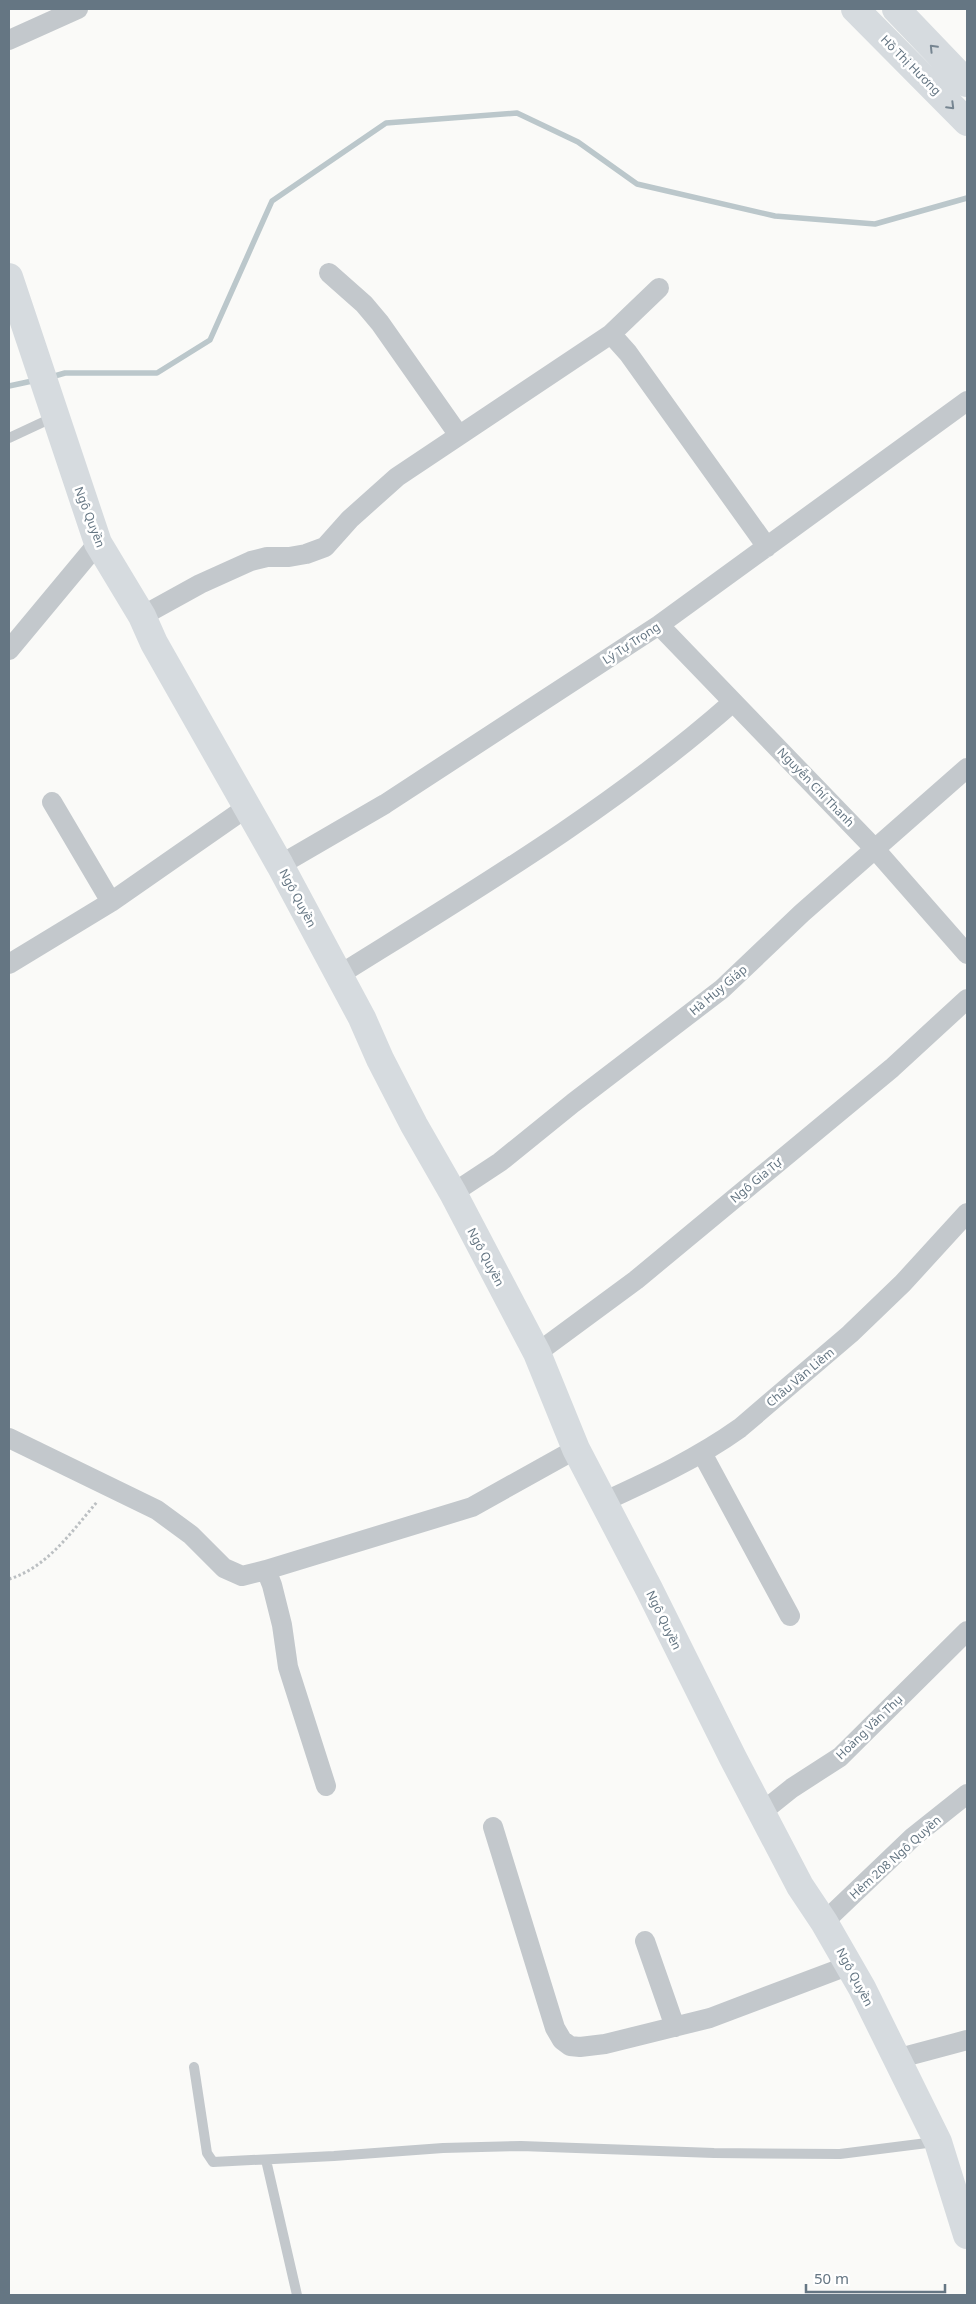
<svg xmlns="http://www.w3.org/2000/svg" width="976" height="2304" font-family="'Noto Sans',sans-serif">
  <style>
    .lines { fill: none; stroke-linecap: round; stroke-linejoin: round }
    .stream { stroke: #bbc7cb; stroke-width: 5.5 }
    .path { stroke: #bbbfc2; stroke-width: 3; stroke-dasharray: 2.5 2.5; stroke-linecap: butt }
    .lane { stroke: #c3c8cc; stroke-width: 10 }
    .street { stroke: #c3c8cc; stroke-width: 20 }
    .secondary { stroke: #d6dbdf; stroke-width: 28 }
    .primary { stroke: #d6dbdf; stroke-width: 28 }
    .oneway { stroke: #768591 }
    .labels { text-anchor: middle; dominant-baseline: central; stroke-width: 5; stroke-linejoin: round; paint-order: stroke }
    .street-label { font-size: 12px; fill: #657683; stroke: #fff }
  </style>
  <rect width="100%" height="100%" fill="#fafaf8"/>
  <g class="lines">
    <path class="stream" d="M51 377 65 373H157L210 340 272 201 386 123 517 113 578 142 637 184 775 216 875 224 967 198
      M9 386 37 380"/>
    <path class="path" d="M9 1579C47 1568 72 1531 97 1502"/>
    <path class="lane" d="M9 438 54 417
      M194 2067 207 2153 213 2162 334 2156 443 2148 521 2146 714 2153 840 2154 935 2142
      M266 2160 297 2295"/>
    <path class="street" d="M9 40 78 9
      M329 273 364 304 380 323 458 434
      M611 334 659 288
      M142 616 200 584 251 561 267 557H289L306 554 325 547 350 519 397 477 611 334 628 353 767 547
      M659 625 874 848 967 954
      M9 650 98 543
      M52 802 111 902
      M280 865 385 804 659 625 967 401
      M9 964 111 902 246 808
      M339 975C475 890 613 808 733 702
      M453 1193 500 1162 573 1103 722 989 802 913 967 768
      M537 1353 636 1280 892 1068 967 999
      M9 1438 157 1510 191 1535 224 1568 242 1576 266 1570 272 1585 282 1625 288 1667 326 1786
      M702 1453 790 1616
      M603 1502C651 1480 698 1458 740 1428L850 1334 903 1283 967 1213
      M266 1570 472 1507 576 1449
      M762 1812 792 1788 840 1757 967 1631
      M493 1827 555 2028 562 2040 570 2046 580 2047 605 2044 710 2018 850 1965
      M824 1922 913 1837 967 1794
      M645 1941 675 2027
      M896 2059 967 2040"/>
    <path class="secondary" d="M9 277 98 543 142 616 154 643 280 865 362 1018 380 1059 414 1125 453 1193 537 1353 576 1449 649 1589 733 1758 800 1886 824 1922 862 1988 938 2142 967 2235"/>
    <path class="primary" d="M855 9 967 122
      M896 9 967 83"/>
  </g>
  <defs><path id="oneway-chevron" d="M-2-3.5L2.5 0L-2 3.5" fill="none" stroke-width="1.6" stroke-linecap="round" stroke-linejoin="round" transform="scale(1.25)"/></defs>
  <g class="oneway">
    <use href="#oneway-chevron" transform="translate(933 48) rotate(-134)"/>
    <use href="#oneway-chevron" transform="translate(951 106) rotate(45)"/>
  </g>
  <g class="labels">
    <g class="street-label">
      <text transform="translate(911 65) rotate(45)">Hồ Thị Hương</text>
      <text transform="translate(90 517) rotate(69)">Ngô Quyền</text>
      <text transform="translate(631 643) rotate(-33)">Lý Tự Trọng</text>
      <text transform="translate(816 787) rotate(46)">Nguyễn Chí Thanh</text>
      <text transform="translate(298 898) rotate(62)">Ngô Quyền</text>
      <text transform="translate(718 990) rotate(-40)">Hà Huy Giáp</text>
      <text transform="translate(756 1180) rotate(-40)">Ngô Gia Tự</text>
      <text transform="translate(486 1257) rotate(62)">Ngô Quyền</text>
      <text transform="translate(800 1377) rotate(-40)">Châu Văn Liêm</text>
      <text transform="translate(664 1620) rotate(64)">Ngô Quyền</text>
      <text transform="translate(869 1727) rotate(-44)">Hoàng Văn Thụ</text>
      <text transform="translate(895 1857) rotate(-42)">Hẻm 208 Ngô Quyền</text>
      <text transform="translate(855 1977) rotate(62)">Ngô Quyền</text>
    </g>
  </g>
  <rect width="976" height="2304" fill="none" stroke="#657683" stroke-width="20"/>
  <path d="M806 2284v8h139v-8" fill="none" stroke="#657683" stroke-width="2.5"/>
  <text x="814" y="2284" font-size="15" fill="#657683" stroke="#ffffff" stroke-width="4" paint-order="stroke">50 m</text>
</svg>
